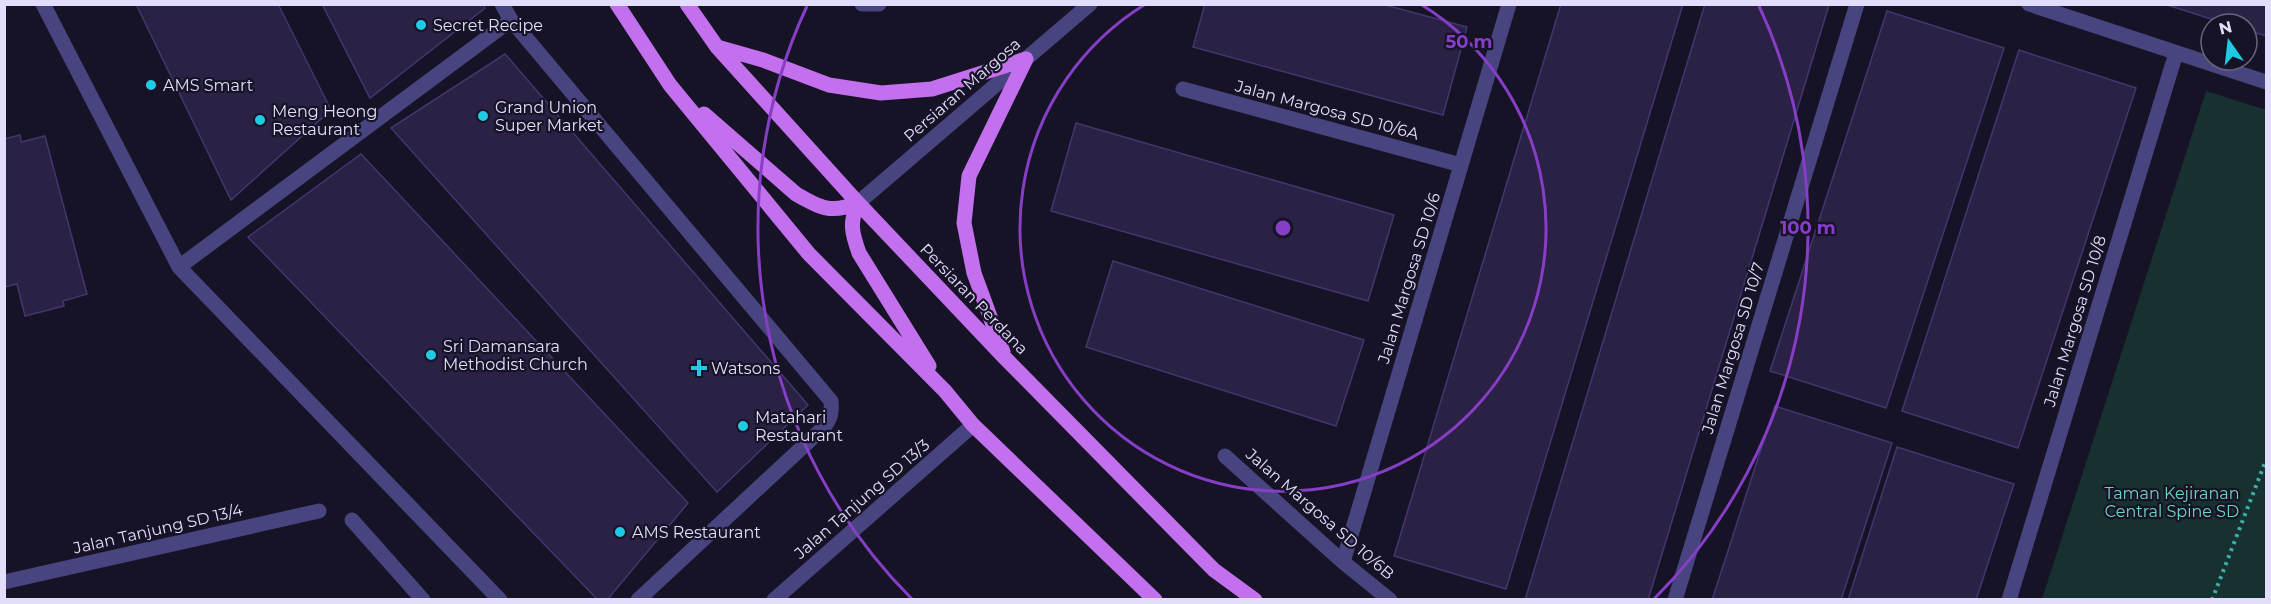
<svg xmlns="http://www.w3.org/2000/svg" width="2271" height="604" font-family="Montserrat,sans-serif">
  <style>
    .green { fill: #173030 }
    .building { fill: #2a2145; stroke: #43366f; stroke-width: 1.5 }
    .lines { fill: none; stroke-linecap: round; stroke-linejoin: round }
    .path { stroke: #3fadaa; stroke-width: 4; stroke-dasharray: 3 4.5; stroke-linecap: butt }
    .minor { stroke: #484480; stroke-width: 15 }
    .major { stroke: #c370ee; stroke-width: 15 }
    .ring { fill: none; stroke: #853ec5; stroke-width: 3 }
    .poi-dot { fill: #1fcae4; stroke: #171327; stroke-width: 2 }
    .labels { text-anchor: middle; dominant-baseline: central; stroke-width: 4.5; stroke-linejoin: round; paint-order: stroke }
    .poi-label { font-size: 16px; fill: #e1ddfb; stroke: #171327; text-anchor: start }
    .street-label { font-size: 16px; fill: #e1ddfb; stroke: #171327 }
    .park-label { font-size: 16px; fill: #70d3be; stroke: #171327 }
    .centre { fill: #853ec5; stroke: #171327; stroke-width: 3 }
    .ring-label { font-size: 18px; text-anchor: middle; font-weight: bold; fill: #853ec5; stroke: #171327; stroke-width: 4.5; stroke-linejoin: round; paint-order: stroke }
  </style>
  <rect width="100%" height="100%" fill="#171327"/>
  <path class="green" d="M2206 91 2266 110V599H2042Z"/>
  <path class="building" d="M136 4H278L331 110 231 200Z
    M322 4H483L485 8 370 98Z
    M1205 4H1382L1467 27 1443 115 1193 47Z
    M1561 4H1683L1506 589 1394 556Z
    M1705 4 1829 5 1648 600H1525Z
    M2164 4H2266V36L2247 30V24H2227Z
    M1887 11 2004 48 1886 408 1770 371Z
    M2019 50 2136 88 2018 448 1902 411Z
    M505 54 808 405 717 492 391 128Z
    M1076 123 1394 215 1368 301 1051 211Z
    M20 135 21 142 45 136 87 294 63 301 64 306 25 316 17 284 4 287V139Z
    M361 154 688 503 607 600H598L248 237Z
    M1113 261 1364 340 1336 426 1086 347Z
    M1775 406 1892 443 1841 600H1712Z
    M1897 447 2014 484 1976 600H1848Z"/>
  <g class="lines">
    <path class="path" d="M2212 600 2266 460"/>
    <path class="minor" d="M43 4 179 267 500 600
      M502 4 511 20 831 401C832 412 831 419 823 428L638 600
      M862 4H879
      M2029 4 2266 82
      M1183 89 1461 165
      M858 203 1090 4
      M179 267 511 20
      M1225 456 1343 562 1390 600
      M352 520 423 600
      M1343 562 1509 4
      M4 582 319 511
      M774 600 973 425
      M1675 600 1857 4
      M2009 600 2176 53"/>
    <path class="major" d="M617 4 670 85 809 254 945 391 973 425 1155 600
      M687 4 717 47 858 203 1005 358 1214 570 1255 600
      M717 47 763 60 829 85 881 93 932 89 1026 59
      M704 114 796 194C820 208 831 214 858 203
      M858 203C849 223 852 233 859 253L929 366
      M1003 352 974 273 964 223 969 176 1026 59"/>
  </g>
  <g class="ring">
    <path d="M1422 5A263 263 0 1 1 1144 5"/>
    <path d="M912 599A525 525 0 0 1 807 6M1759 6A525 525 0 0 1 1654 599"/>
  </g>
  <g class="poi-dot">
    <circle cx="421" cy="25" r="6"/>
    <circle cx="151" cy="85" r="6"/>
    <circle cx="483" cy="116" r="6"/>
    <circle cx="260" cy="120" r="6"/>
    <circle cx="431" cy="355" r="6"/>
    <path d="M696 359h6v6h6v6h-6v6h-6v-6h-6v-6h6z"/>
    <circle cx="743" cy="426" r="6"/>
    <circle cx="620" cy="532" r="6"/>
  </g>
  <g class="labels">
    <g class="poi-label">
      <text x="433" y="25">Secret Recipe</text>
      <text x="163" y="85">AMS Smart</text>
      <text x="495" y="107">Grand Union<tspan x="495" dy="18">Super Market</tspan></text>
      <text x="272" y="111">Meng Heong<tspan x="272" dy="18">Restaurant</tspan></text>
      <text x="443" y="346">Sri Damansara<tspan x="443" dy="18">Methodist Church</tspan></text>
      <text x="711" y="368">Watsons</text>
      <text x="755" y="417">Matahari<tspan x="755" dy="18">Restaurant</tspan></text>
      <text x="632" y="532">AMS Restaurant</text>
    </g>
    <g class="street-label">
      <text transform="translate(962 90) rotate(-41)">Persiaran Margosa</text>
      <text transform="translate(1327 110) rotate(15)">Jalan Margosa SD 10/6A</text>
      <text transform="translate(1409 278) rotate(-73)">Jalan Margosa SD 10/6</text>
      <text transform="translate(974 299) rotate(46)">Persiaran Perdana</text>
      <text transform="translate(2075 321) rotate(-73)">Jalan Margosa SD 10/8</text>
      <text transform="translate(1733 348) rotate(-73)">Jalan Margosa SD 10/7</text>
      <text transform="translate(862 499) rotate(-41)">Jalan Tanjung SD 13/3</text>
      <text transform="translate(1320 514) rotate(41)">Jalan Margosa SD 10/6B</text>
      <text transform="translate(158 529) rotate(-13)">Jalan Tanjung SD 13/4</text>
    </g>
    <g class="park-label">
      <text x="2172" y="493">Taman Kejiranan<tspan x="2172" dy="18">Central Spine SD</tspan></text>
    </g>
  </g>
  <circle cx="1283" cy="228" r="9" class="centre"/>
  <g class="ring-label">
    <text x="1469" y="48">50 m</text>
    <text x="1808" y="234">100 m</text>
  </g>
  <rect width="2271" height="604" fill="none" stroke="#e1ddfb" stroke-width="12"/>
  <g transform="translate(2229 42) rotate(346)"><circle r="28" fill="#171327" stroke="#68647c" stroke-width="1.5"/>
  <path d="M0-4.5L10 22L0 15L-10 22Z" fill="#1fcae4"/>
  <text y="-9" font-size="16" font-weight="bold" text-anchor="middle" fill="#e1ddfb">N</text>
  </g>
</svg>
